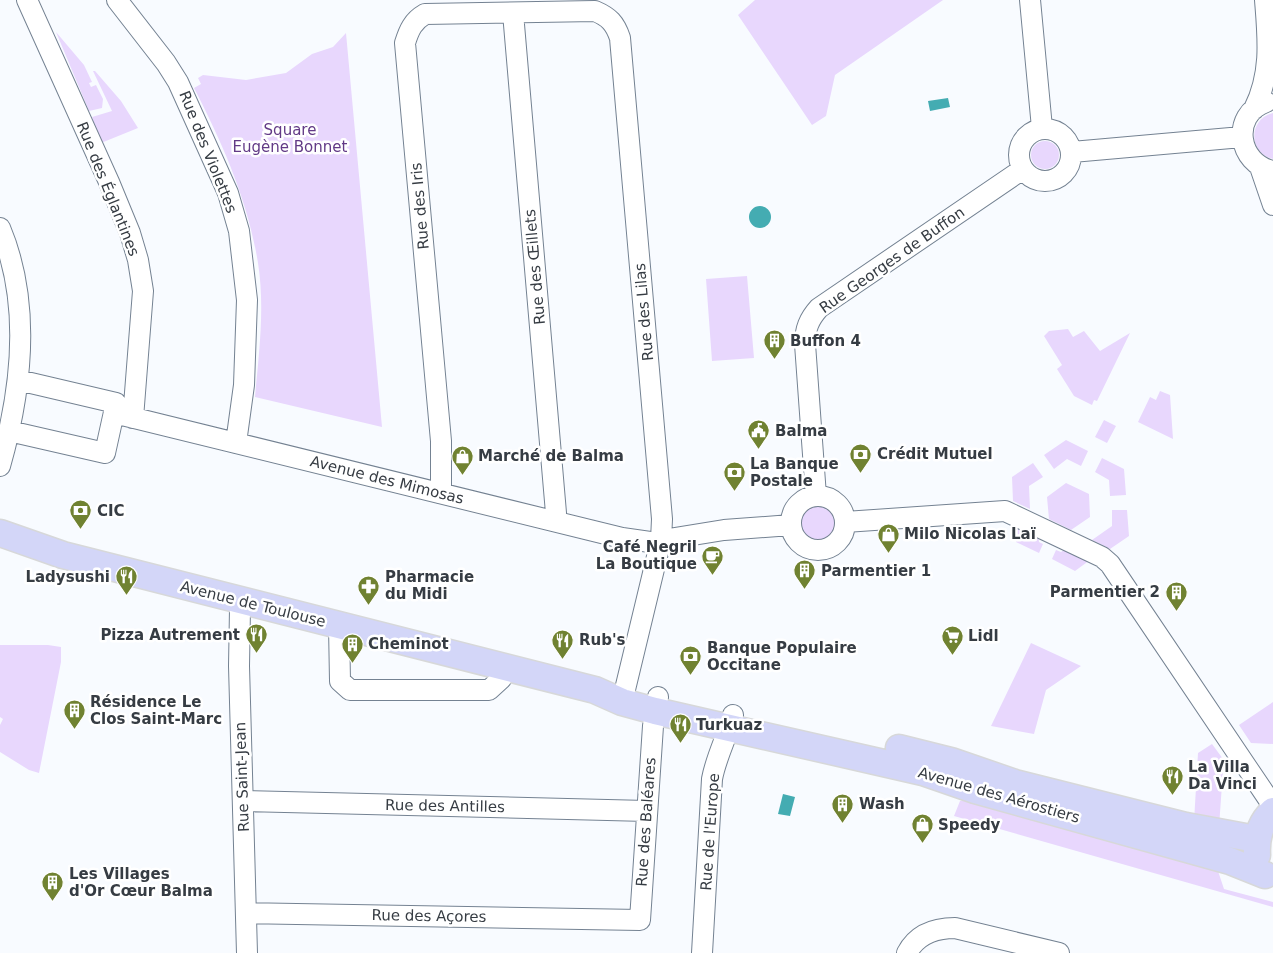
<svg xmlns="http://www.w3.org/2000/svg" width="1273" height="953" font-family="'DejaVu Sans',sans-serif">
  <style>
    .green { fill: #e8d7fd }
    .water { fill: #44acb2 }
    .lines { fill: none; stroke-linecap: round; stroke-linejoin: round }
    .minor-casing { stroke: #748292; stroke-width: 22 }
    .major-casing { stroke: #d7d8d9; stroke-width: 29 }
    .minor { stroke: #fff; stroke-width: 20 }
    .major { stroke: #d3d6f8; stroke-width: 26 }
    .labels { text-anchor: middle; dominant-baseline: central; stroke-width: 5; stroke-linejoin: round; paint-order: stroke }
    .park-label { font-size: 15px; fill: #623a86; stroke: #fff }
    .street-label { font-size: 15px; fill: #363c43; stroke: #fff }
    .poi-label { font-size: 15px; font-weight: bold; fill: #363c43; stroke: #fff; text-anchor: start }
  </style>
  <rect width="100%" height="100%" fill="#f8fbff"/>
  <path class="green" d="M755 0H943L835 75 826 116 812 125 738 15Z
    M56 32 84 65 92 82 89 83 91 87 96 85 103 99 102 108 89 111Z
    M346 33 382 427 255 397C259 353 265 307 258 263 248 201 223 144 194 88L201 84 198 78 203 75 246 80 286 73 312 54 333 47Z
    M93 71H95L121 101 138 128 101 143 92 117 112 111Z
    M1273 113V159C1248 153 1248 119 1273 113Z
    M1031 155a14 14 0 1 1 28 0a14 14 0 1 1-28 0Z
    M747 276 754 358 712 361 706 279Z
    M1068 329 1073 337 1084 331 1100 351 1130 333 1097 401 1094 400 1092 405 1074 396 1057 369 1062 365 1044 336 1049 331Z
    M1160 391 1170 395 1173 439 1138 422 1150 397 1156 400Z
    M1104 420 1116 426 1107 443 1095 437Z
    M1066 440 1088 451 1081 466 1067 459 1054 469 1044 455Z
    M1102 458 1124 469 1126 495 1110 496 1109 480 1095 472Z
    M1033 463 1043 477 1029 486 1030 509 1013 501 1012 477Z
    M1066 483 1089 494 1090 517 1071 530 1049 519 1047 497Z
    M798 524a20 20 0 1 1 40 0a20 20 0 1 1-40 0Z
    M1112 510H1127L1129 536 1110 549 1092 540 1112 526Z
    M1014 524 1038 535 1039 542 1043 544 1039 553 1016 542Z
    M1067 548 1090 560 1075 571 1052 559 1056 550 1061 552Z
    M1031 643 1081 666 1046 690 1034 734 991 726Z
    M0 645H48L61 647V662L39 773 29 770 0 752V725L3 719 0 717Z
    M1273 702V744L1251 743 1239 725Z
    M1212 744 1226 763 1223 770 1219 827 1194 822 1198 753Z
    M970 798 1217 868 1224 889 1273 902V907L954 816 960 801Z"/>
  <path class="water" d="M948 98 950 107 930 111 928 101Z
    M749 217a11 11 0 1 1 22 0a11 11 0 1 1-22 0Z
    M783 794 795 797 790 816 778 814Z"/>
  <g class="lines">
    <defs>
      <path id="minor" d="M27 0 109 182 130 233 138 260 143 291 133 418
        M117 0 166 63 178 82 228 193 239 231 247 300 244 385 236 443
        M1030 0 1042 128
        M513 13 556 513 554 521
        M1266 102C1230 115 1238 164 1273 171
        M1254 109C1272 73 1268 38 1265 0
        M1019 155a26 26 0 1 1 52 0a26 26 0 1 1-52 0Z
        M1072 152 1242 137
        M1260 167 1273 205
        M0 228C32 304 22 389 0 466
        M114 413 622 538 650 542 724 530 791 525
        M9 431 105 453 116 403 18 380
        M439 493 441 485V441L405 43C409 30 413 21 425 14L595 11C609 17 615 23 620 38L662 519 661 540 622 702
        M791 523a27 27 0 1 1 54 0a27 27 0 1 1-54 0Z
        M816 496 805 344C805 329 809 319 819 308L1023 169
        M845 522 1005 511 1102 557 1110 564 1273 806
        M242 601 240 609 239 666 247 953
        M339 626 340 681 350 690H489L501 679 505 667
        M243 801 647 811
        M246 913 640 920 653 726 658 697
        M702 953 712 779C716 757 727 737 733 715
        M907 953C917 934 935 928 955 928L1059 953"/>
      <path id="major" d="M0 533 63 555 595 690 622 702 655 711 923 772 975 790 1230 861 1265 875
        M899 748 951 761 1015 783 1186 826 1256 839
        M1257 855C1256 837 1260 823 1273 811"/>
    </defs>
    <use href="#minor" class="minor-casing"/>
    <use href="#major" class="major-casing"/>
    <use href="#minor" class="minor"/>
    <use href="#major" class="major"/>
  </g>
  <defs>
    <symbol id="building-pin" viewBox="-11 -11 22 30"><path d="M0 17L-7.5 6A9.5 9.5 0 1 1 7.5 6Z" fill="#708231" stroke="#fff"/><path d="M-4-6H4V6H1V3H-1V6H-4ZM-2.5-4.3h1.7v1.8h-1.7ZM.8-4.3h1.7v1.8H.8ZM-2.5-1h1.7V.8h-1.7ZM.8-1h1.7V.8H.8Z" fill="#fff"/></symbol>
    <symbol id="civic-pin" viewBox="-11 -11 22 30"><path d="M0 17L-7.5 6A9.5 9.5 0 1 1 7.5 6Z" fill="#708231" stroke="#fff"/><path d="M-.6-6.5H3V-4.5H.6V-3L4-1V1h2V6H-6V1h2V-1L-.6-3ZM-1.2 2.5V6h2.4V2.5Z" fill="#fff"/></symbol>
    <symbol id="bank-pin" viewBox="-11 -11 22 30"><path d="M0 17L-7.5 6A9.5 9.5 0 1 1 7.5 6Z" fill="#708231" stroke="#fff"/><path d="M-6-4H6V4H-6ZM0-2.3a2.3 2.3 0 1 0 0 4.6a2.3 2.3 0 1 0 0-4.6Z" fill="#fff"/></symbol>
    <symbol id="shop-pin" viewBox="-11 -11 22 30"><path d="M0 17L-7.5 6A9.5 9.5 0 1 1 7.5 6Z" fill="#708231" stroke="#fff"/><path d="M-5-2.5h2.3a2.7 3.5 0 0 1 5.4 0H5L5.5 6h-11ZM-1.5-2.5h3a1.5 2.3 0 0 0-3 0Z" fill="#fff"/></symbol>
    <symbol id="cafe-pin" viewBox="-11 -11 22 30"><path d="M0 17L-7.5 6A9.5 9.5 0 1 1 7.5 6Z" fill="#708231" stroke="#fff"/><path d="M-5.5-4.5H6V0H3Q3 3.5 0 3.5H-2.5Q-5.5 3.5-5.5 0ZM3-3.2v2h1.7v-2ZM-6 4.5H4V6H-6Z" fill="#fff"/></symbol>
    <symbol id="restaurant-pin" viewBox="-11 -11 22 30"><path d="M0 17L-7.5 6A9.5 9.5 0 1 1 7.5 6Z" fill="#708231" stroke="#fff"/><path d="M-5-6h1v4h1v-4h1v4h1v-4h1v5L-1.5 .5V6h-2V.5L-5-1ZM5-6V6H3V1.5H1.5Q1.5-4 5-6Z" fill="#fff"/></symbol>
    <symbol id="pharmacy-pin" viewBox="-11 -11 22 30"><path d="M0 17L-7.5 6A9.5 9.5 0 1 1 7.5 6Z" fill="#708231" stroke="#fff"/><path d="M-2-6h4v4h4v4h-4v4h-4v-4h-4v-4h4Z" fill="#fff"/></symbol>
    <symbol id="supermarket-pin" viewBox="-11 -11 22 30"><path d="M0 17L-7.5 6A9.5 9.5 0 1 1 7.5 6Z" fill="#708231" stroke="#fff"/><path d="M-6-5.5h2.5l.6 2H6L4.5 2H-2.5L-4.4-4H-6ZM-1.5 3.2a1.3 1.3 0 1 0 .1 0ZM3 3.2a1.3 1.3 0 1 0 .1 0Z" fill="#fff"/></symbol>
  </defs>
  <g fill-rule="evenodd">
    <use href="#building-pin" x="762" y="328" width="25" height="34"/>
    <use href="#civic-pin" x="746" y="418" width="25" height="34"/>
    <use href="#bank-pin" x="848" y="442" width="25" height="34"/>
    <use href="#shop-pin" x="450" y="444" width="25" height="34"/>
    <use href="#bank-pin" x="722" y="460" width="25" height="34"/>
    <use href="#bank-pin" x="68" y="498" width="25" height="34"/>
    <use href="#shop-pin" x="876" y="522" width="25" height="34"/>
    <use href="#cafe-pin" x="700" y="544" width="25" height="34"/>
    <use href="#building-pin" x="792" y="558" width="25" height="34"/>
    <use href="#restaurant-pin" x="114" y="564" width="25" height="34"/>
    <use href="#pharmacy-pin" x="356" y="574" width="25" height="34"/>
    <use href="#building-pin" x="1164" y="580" width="25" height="34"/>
    <use href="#restaurant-pin" x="244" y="622" width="25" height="34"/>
    <use href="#supermarket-pin" x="940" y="624" width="25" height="34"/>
    <use href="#restaurant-pin" x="550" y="628" width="25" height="34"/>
    <use href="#building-pin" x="340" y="632" width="25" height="34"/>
    <use href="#bank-pin" x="678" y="644" width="25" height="34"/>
    <use href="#building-pin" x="62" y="698" width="25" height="34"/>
    <use href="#restaurant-pin" x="668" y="712" width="25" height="34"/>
    <use href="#restaurant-pin" x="1160" y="764" width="25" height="34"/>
    <use href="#building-pin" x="830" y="792" width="25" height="34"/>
    <use href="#shop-pin" x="910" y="812" width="25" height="34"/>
    <use href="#building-pin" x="40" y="870" width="25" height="34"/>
  </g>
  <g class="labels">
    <g class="park-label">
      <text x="290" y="130">Square<tspan x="290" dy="17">Eugène Bonnet</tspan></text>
    </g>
    <g class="street-label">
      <text transform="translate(208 152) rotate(68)">Rue des Violettes</text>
      <text transform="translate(108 189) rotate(68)">Rue des Églantines</text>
      <text transform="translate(420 206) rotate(-95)">Rue des Iris</text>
      <text transform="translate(892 260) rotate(-35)">Rue Georges de Buffon</text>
      <text transform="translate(535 267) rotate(-95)">Rue des Œillets</text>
      <text transform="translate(644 312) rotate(-95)">Rue des Lilas</text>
      <text transform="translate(387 480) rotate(14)">Avenue des Mimosas</text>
      <text transform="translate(253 604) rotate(14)">Avenue de Toulouse</text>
      <text transform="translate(242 777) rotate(-92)">Rue Saint-Jean</text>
      <text transform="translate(999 795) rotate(16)">Avenue des Aérostiers</text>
      <text transform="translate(445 806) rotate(1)">Rue des Antilles</text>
      <text transform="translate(646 822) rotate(-86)">Rue des Baléares</text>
      <text transform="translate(710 832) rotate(-86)">Rue de l'Europe</text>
      <text transform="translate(429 916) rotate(1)">Rue des Açores</text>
    </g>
    <g class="poi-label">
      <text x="790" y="341">Buffon 4</text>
      <text x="775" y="431">Balma</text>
      <text x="877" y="454">Crédit Mutuel</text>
      <text x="478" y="456">Marché de Balma</text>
      <text x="750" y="464">La Banque<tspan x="750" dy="17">Postale</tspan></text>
      <text x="97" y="511">CIC</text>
      <text x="904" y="534">Milo Nicolas Laï</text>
      <text x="697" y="547" text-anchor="end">Café Negril<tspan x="697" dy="17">La Boutique</tspan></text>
      <text x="821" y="571">Parmentier 1</text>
      <text x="110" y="577" text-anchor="end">Ladysushi</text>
      <text x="385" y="577">Pharmacie<tspan x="385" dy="17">du Midi</tspan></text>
      <text x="1160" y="592" text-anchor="end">Parmentier 2</text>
      <text x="240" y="635" text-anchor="end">Pizza Autrement</text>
      <text x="968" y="636">Lidl</text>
      <text x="579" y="640">Rub's</text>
      <text x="368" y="644">Cheminot</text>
      <text x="707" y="648">Banque Populaire<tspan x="707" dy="17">Occitane</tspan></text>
      <text x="90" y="702">Résidence Le<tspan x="90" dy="17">Clos Saint-Marc</tspan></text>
      <text x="696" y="725">Turkuaz</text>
      <text x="1188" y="767">La Villa<tspan x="1188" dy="17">Da Vinci</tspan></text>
      <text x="859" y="804">Wash</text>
      <text x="938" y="825">Speedy</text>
      <text x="69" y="874">Les Villages<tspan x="69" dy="17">d'Or Cœur Balma</tspan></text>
    </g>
  </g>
</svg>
